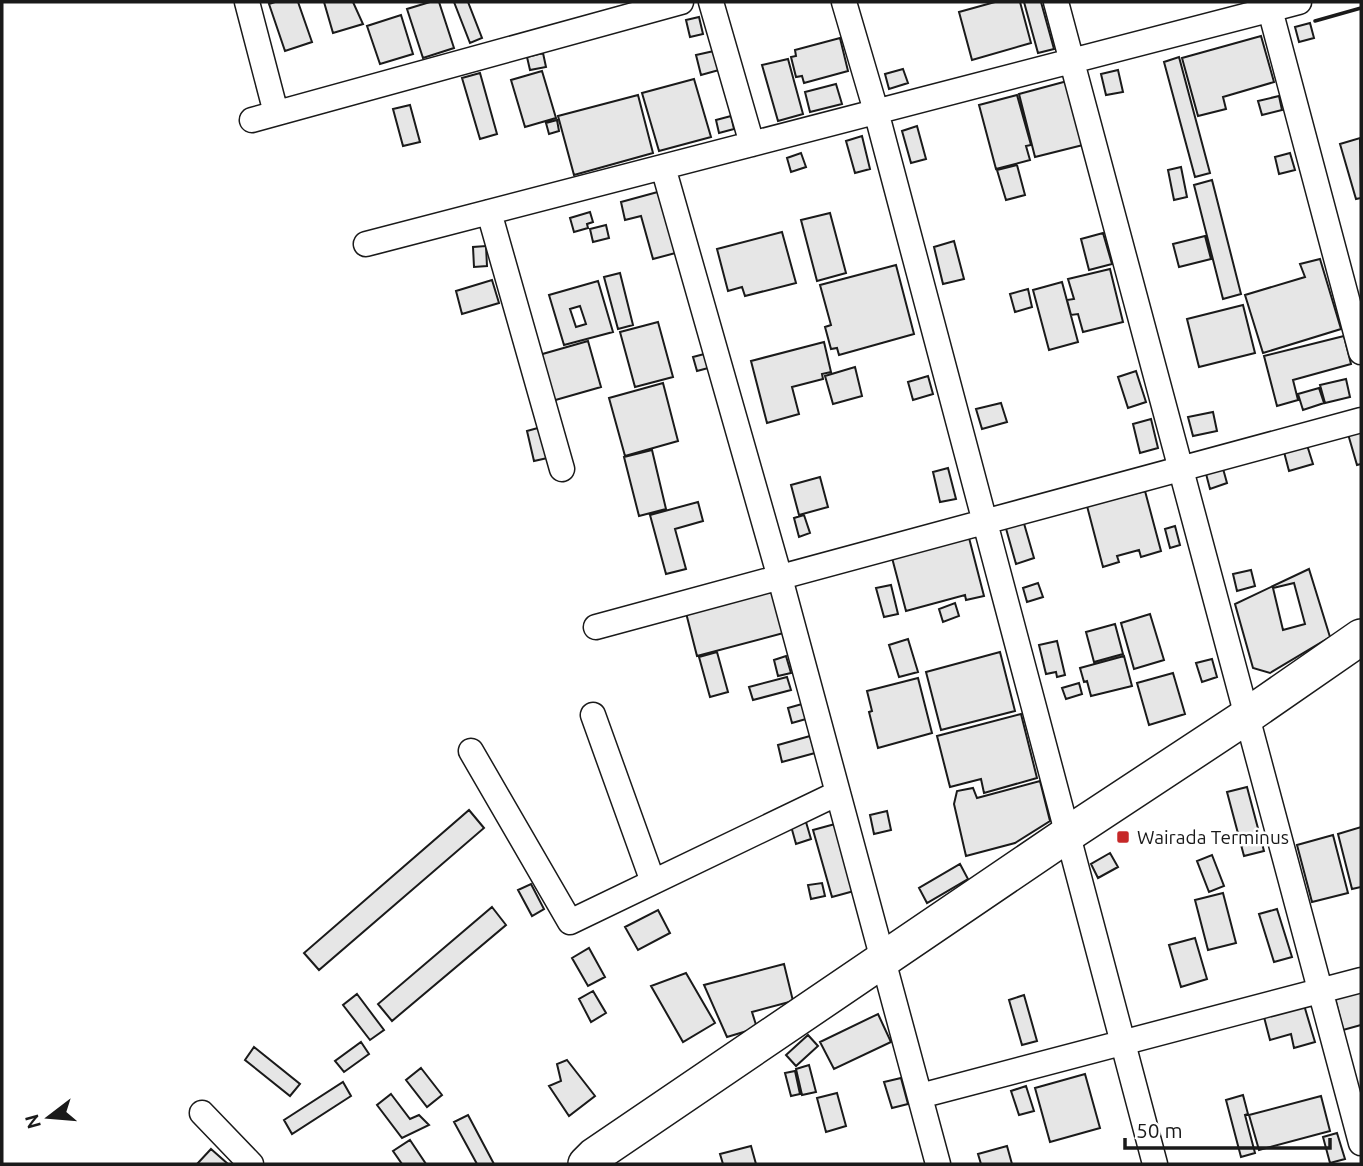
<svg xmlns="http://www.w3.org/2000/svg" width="1363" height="1166" font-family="Ubuntu,sans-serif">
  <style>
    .building { fill: #e6e6e6; stroke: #1a1a1a; stroke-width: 2; fill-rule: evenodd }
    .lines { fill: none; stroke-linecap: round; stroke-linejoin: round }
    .street-casing { stroke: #1a1a1a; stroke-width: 27 }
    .secondary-casing { stroke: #1a1a1a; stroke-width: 38 }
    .street { stroke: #fff; stroke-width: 24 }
    .secondary { stroke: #fff; stroke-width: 35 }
    .wall { stroke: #1a1a1a; stroke-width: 3.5 }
    .poi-dot { fill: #c62828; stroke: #fff; stroke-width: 2.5 }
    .labels { text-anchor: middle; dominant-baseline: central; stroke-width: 5; stroke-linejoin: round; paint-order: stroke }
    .poi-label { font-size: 19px; fill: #1a1a1a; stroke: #fff; text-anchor: start }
  </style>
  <rect width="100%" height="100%" fill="#fff"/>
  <path class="building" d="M275 2H298L312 42 285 51 269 4Z
    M324 2H353L363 24 333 33Z
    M430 2H439L454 48 423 58 407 9Z
    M454 2H468L482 38 470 43Z
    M995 2H1020L1031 43 972 60 959 12Z
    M1024 2H1041L1054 49 1038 53Z
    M401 15 413 54 380 64 367 26Z
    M699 17 703 34 690 37 686 20Z
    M1310 23 1314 38 1299 42 1295 27Z
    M1261 36 1274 82 1223 97 1226 109 1198 116 1182 58Z
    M840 38 848 71 804 83 802 76 796 77 791 57 796 56 795 50Z
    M714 51 719 70 701 75 696 55Z
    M543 53 546 67 530 70 527 57Z
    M1179 57 1210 173 1195 177 1164 62Z
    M788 59 803 114 778 121 762 65Z
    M903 69 908 83 889 89 885 74Z
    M1118 70 1123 92 1106 95 1101 74Z
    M542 71 556 118 525 127 511 80Z
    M480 73 497 134 480 139 462 78Z
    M694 79 711 137 659 151 642 93Z
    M1071 80 1087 144 1035 157 1019 94Z
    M836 84 842 104 810 112 805 92Z
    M638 95 653 153 574 175 558 116Z
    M1017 95 1031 145 1026 146 1030 160 996 169 979 105Z
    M1279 96 1282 110 1262 115 1258 101Z
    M410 105 420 142 403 146 393 109Z
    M731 116 734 129 719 133 716 120Z
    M557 120 559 131 549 134 546 123Z
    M917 126 926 159 911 163 902 131Z
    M862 136 870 169 855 173 846 141Z
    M1360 138 1361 198 1356 199 1340 144Z
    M801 153 806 167 791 172 787 158Z
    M1290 153 1295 170 1279 174 1275 157Z
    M1017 165 1025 195 1006 200 997 170Z
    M1181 167 1187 197 1174 200 1168 170Z
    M1212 180 1241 294 1223 299 1194 185Z
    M665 190 683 251 653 259 641 216 625 220 621 202Z
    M590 212 593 222 587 224 588 228 574 232 570 218Z
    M830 213 846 273 817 281 801 220Z
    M606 225 609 238 593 242 590 229Z
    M782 232 796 283 745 296 742 287 728 291 717 249Z
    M1103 233 1112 264 1089 270 1081 239Z
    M1205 236 1211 259 1179 267 1173 244Z
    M954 241 964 279 943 284 934 247Z
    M486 246 487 266 474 267 473 247Z
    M1320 259 1341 329 1263 353 1245 295 1305 277 1300 264Z
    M896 265 914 334 839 355 837 348 831 349 825 327 831 325 820 285Z
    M1110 269 1123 322 1083 332 1078 314 1071 315 1067 300 1074 299 1068 279Z
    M620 273 633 325 618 329 604 277Z
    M492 280 499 303 462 314 456 291Z
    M598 281 613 332 564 345 549 295ZM580 306 586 324 576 327 570 309Z
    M1062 282 1078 342 1049 350 1033 290Z
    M1028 289 1032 307 1015 312 1010 294Z
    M1243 305 1255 353 1199 367 1187 319Z
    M658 322 673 377 635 387 620 332Z
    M1344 336 1351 364 1293 380 1298 400 1277 406 1264 356Z
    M588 341 601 387 552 401 539 355Z
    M824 342 831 372 822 374 823 379 792 387 799 414 767 423 751 361Z
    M708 353 712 367 697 371 693 357Z
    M855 367 862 396 833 404 825 376Z
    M1136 371 1146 402 1128 408 1118 377Z
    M928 376 933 394 913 400 908 382Z
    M1346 379 1350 397 1325 403 1320 385Z
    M663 383 678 441 625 456 609 398Z
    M1319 388 1324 403 1303 410 1298 394Z
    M1001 403 1007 422 982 429 976 409Z
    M1213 412 1217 431 1193 436 1188 417Z
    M1151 419 1158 448 1140 453 1133 424Z
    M545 426 552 457 534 461 527 431Z
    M1361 430V464L1357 465 1348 434Z
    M1307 445 1313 464 1289 471 1284 452Z
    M652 450 666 509 639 516 624 457Z
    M1222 465 1227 483 1210 489 1205 470Z
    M948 468 956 499 940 502 933 472Z
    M820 477 828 507 799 515 791 485Z
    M1145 491 1161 551 1141 557 1139 550 1117 556 1119 562 1103 567 1087 506Z
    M698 502 703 521 675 529 686 569 666 574 650 515Z
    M804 515 810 533 799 537 794 518Z
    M1023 520 1034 558 1016 564 1005 525Z
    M1175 526 1180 545 1170 548 1165 529Z
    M968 534 984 596 966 600 965 595 906 611 891 554Z
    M1309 569 1330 637 1270 673 1253 668 1235 604ZM1294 583 1305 624 1283 630 1273 588Z
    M1251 570 1255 586 1237 591 1233 574Z
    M778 581 791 631 697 656 684 605Z
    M1038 583 1043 597 1027 602 1023 588Z
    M891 585 898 614 884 617 876 588Z
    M955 603 959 616 943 622 939 609Z
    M1150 614 1164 660 1134 669 1121 623Z
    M1115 624 1123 654 1094 662 1086 632Z
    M908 639 918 672 899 677 889 645Z
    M1057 641 1065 675 1057 677 1056 672 1046 674 1039 645Z
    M717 652 728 692 710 697 699 657Z
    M1000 652 1015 711 941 730 926 672Z
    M786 656 791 673 778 676 774 660Z
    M1124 656 1132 686 1091 696 1087 681 1084 682 1080 668Z
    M1212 659 1217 677 1202 682 1196 663Z
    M1173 673 1185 714 1149 725 1137 683Z
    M787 677 791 690 753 700 749 687Z
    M918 678 932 733 878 748 869 712 872 711 867 691Z
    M1079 683 1082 694 1066 699 1062 688Z
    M802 704 806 719 792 723 788 708Z
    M1021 714 1037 778 984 793 981 779 950 787 937 736Z
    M810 736 815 753 782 762 778 745Z
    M1040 781 1050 821 1015 843 966 856 954 804 957 791 973 788 977 798Z
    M1247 787 1264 851 1244 856 1227 792Z
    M469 810 484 828 319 970 304 953Z
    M887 811 891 830 874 834 870 815Z
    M806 822 811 839 796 844 791 826Z
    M835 824 854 891 832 897 813 830Z
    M1361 827V887L1352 889 1338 834Z
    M1333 835 1348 893 1312 902 1297 845Z
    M1110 853 1118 867 1098 878 1091 864Z
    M1212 855 1224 886 1209 892 1197 861Z
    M960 864 968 879 927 903 919 888Z
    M822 883 825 896 811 899 808 885Z
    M531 884 544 909 532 916 518 890Z
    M1223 893 1236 943 1208 950 1195 900Z
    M492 907 506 925 392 1021 378 1004Z
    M1277 909 1292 957 1274 962 1259 914Z
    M658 910 670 933 638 950 625 927Z
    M1195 938 1207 979 1181 987 1169 945Z
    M589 948 605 977 588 986 572 958Z
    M784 964 793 1001 752 1012 757 1028 727 1037 704 985Z
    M686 973 715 1023 683 1042 651 986Z
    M593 991 606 1013 591 1022 579 999Z
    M1361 991V1025L1343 1030 1335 998Z
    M357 994 384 1030 370 1040 343 1005Z
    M1024 995 1037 1041 1022 1045 1009 1000Z
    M1304 1005 1315 1042 1294 1048 1291 1034 1270 1040 1264 1017Z
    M878 1014 891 1042 834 1069 820 1042Z
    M808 1035 818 1046 796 1066 786 1055Z
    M361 1042 369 1054 344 1072 335 1061Z
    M254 1047 300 1084 290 1096 245 1060Z
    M567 1060 595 1096 569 1116 549 1086 561 1081 557 1064Z
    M809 1065 816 1092 802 1095 796 1069Z
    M421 1068 442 1095 427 1107 406 1080Z
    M795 1071 800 1094 791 1096 785 1073Z
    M1085 1074 1100 1128 1050 1142 1035 1088Z
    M901 1078 908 1104 892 1108 884 1082Z
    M343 1082 351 1096 292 1134 284 1120Z
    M1026 1086 1034 1111 1019 1115 1011 1091Z
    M837 1093 846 1126 826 1132 817 1098Z
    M391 1094 410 1119 419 1115 429 1125 402 1138 377 1105Z
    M1243 1095 1248 1114 1245 1115 1255 1153 1241 1157 1226 1100Z
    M1321 1096 1330 1131 1259 1150 1249 1115Z
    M468 1115 494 1164H477L454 1122Z
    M1337 1133 1345 1159 1330 1163 1323 1137Z
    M410 1140 426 1164H402L393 1151Z
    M751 1146 756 1164H723L720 1154Z
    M1007 1146 1012 1164H981L978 1154Z
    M211 1149 228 1164H197Z"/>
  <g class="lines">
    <defs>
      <path id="street" d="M247 2 276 113
        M711 2 752 144
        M844 2 876 111 1155 1164
        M1056 2 1361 1143
        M1268 2 1361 352
        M252 120 681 2
        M663 167 780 578 938 1164
        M489 212 562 469
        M366 244 1299 2
        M596 627 1361 420
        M593 715 653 882
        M471 751 570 922 838 793
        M920 1096 1361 980
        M202 1113 251 1164"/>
      <path id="secondary" d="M586 1164 594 1156 1068 834 1247 716 1361 637"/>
    </defs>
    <use href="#street" class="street-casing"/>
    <use href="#secondary" class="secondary-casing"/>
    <use href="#street" class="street"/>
    <use href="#secondary" class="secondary"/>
    <path class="wall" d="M1315 21 1361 8"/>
  </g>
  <rect class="poi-dot" x="1116" y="830" width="14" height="14" rx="3.5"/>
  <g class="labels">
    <g class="poi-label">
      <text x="1137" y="837">Wairada Terminus</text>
    </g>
  </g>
  <rect width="1363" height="1166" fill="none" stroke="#1a1a1a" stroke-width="7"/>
  <g transform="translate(49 1117) rotate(254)" stroke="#ffffff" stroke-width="5" paint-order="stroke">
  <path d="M0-5L12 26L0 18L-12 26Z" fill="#1a1a1a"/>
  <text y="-10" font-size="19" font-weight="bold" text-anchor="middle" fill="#1a1a1a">N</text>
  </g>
  <path d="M1125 1138v10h205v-10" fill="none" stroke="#1a1a1a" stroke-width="3.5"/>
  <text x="1136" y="1138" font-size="21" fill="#1a1a1a" stroke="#ffffff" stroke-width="5" paint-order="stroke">50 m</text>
</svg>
